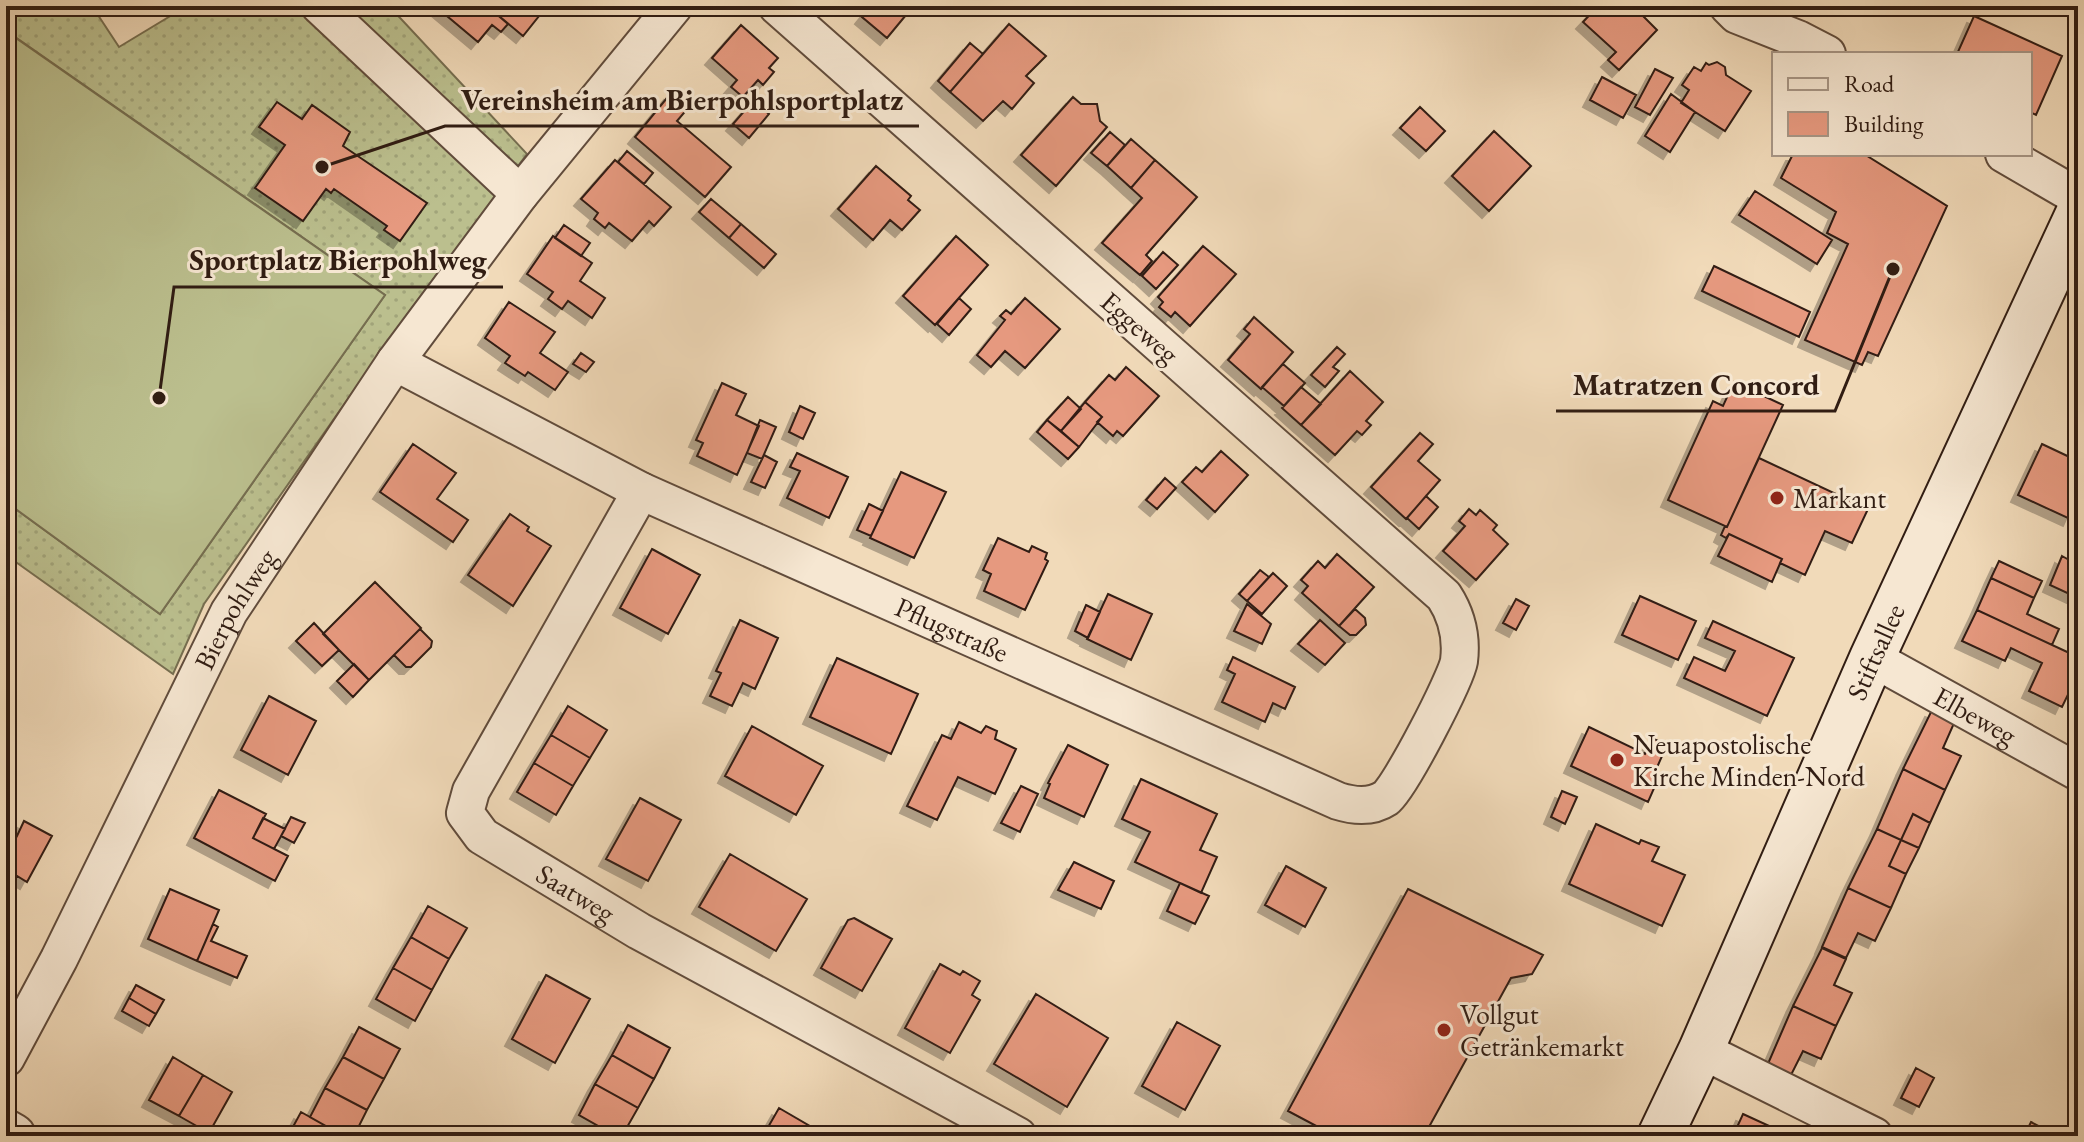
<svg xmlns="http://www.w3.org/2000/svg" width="2084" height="1142" font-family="'EB Garamond',serif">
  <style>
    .grass { fill: url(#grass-dots); stroke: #766e50; stroke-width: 2 }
    .pitch { fill: #bbbf8e; stroke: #766e50; stroke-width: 2 }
    .building { fill: #e6997f; stroke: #311d13; stroke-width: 2; filter: url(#shadow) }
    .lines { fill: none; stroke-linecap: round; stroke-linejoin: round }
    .minor-casing { stroke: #614c3c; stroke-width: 40 }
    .tertiary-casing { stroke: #614c3c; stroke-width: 48 }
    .secondary-casing { stroke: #311d13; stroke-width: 48 }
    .minor { stroke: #f6e7d2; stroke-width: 36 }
    .tertiary { stroke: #f6e7d2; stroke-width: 44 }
    .secondary { stroke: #f6e7d2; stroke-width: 44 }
    .poi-dot { fill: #8f2418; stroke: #f6e7d2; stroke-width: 3 }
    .labels { text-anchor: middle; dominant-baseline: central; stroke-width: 6; stroke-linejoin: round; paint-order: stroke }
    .street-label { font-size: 28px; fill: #311d13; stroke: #f6e7d2 }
    .poi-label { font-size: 28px; fill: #311d13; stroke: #f6e7d2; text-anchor: start }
    .leader { fill: none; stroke: #311d13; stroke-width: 3 }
    .callout-dot { fill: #311d13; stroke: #f6e7d2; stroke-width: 3 }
    .callout-label { font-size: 30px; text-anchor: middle; font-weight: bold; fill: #311d13; stroke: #f6e7d2; stroke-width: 6; stroke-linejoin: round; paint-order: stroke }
  </style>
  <defs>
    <pattern id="grass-dots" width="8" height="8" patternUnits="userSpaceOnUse" patternTransform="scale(2)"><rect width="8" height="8" fill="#bbbf8e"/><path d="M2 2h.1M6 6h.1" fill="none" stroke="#a1a47a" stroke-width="1.8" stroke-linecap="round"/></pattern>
    <filter id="shadow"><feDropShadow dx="-7" dy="7" stdDeviation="0" flood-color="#0004"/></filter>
  </defs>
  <rect width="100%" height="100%" fill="#f1dab9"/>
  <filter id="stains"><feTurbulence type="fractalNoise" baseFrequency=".0025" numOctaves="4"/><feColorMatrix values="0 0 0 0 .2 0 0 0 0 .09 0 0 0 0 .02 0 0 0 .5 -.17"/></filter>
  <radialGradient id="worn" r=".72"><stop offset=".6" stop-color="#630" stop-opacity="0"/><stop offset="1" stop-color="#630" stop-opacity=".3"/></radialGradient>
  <path class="grass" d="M6 6H92L119 47 187 6H389L527 154 409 312 204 604 173 674 6 555V502L160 614 385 295 11 34 6 35Z"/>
  <path class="pitch" d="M10 34 385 295 160 614 6 502V35Z"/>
  <path class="building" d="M435 6H487L508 24 501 32 492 25 478 42Z
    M487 6H547L523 36Z
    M871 6H896L906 15 887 38 862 17Z
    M1598 6H1641L1642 15 1657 30 1619 70 1608 60 1616 52 1583 22Z
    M1974 16 2062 56 2036 115 2030 112V54H1957Z
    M1009 24 1046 56 1026 76 1034 83 1012 109 1003 101 983 121 950 92Z
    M741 25 778 58 769 68 774 72 763 85 758 80 743 97 731 87 737 80 712 58Z
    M970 43 983 54 950 92 938 81Z
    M1717 62 1725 67 1726 75 1751 91 1725 131 1681 103 1689 90 1682 85 1694 67 1701 71 1706 63 1709 65Z
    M1655 69 1673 78 1650 115 1635 107Z
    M1602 77 1636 95 1623 118 1590 100Z
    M671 93 689 107 677 121 731 167 705 197 635 137Z
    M1671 94 1695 112 1670 152 1645 136Z
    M1073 97 1081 104H1097L1100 121 1107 127 1056 186 1021 155Z
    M753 101 769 114 749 138 733 124Z
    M277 102 302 119 312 105 350 132 343 146 427 203 400 241 384 230 387 226 334 189 331 193 326 189 303 221 255 188 285 145 259 127Z
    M1420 107 1445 131 1426 151 1400 128Z
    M1494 131 1531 166 1489 211 1452 176Z
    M1110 132 1125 145 1107 166 1091 153Z
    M1131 139 1155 160 1131 188 1107 166Z
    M627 151 653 173 644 184 618 162Z
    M1793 154H1864L1947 206 1878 356 1868 352 1862 365 1805 340 1848 244 1827 233 1836 212 1781 178Z
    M615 160 671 207 654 226 649 221 632 241 609 223 605 228 594 219 598 213 581 199Z
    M1155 160 1197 197 1146 255 1152 261 1140 275 1102 243 1142 198 1131 188Z
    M876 166 911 196 908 200 920 210 902 230 890 220 873 240 838 209Z
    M1755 191 1832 240 1817 264 1739 215Z
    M711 199 741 224 729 238 699 212Z
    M741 224 776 254 764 268 729 238Z
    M564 225 590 243 581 256 555 238Z
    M553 236 592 263 580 281 605 298 592 318 568 301 562 309 548 299 553 292 527 274Z
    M956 236 988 265 935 325 903 296Z
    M1203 246 1236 274 1190 326 1175 312 1171 317 1159 307 1163 302 1158 297Z
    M1163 252 1178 265 1156 289 1142 276Z
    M1714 266 1810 312 1799 337 1702 291Z
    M959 298 971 309 949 335 937 324Z
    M1025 298 1060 329 1025 368 1005 351 991 367 977 355 1005 320 1000 316 1006 310 1011 314Z
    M509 302 555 332 540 353 568 372 555 390 528 372 525 376 505 363 510 356 485 338Z
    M1254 317 1293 352 1261 389 1228 360 1250 334 1244 329Z
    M1337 347 1345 354 1333 367 1339 371 1325 387 1311 375Z
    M581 353 594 362 586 372 573 364Z
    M1283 364 1305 383 1284 406 1262 387Z
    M1126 367 1159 396 1123 436 1117 431 1113 436 1097 422 1102 417 1085 402 1109 375 1115 380Z
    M1350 371 1383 402 1366 421 1371 425 1362 435 1357 431 1335 455 1301 425Z
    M1734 382 1783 405 1727 527 1668 500 1713 401 1723 406Z
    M722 383 746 394 736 415 759 426 737 475 697 456 703 443 696 440Z
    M1301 387 1321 404 1301 425 1282 408Z
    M1068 397 1081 409 1061 431 1047 420Z
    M1085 402 1102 417 1079 447 1061 431Z
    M800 406 815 413 803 439 789 432Z
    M760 420 776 427 762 459 747 453Z
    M1047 420 1079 447 1068 459 1037 432Z
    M1420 433 1433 444 1418 461 1440 480 1406 519 1371 487Z
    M413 444 456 473 437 499 468 520 453 542 380 492Z
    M2042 444 2078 461V501L2070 519 2018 495Z
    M1221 451 1248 475 1215 512 1182 482 1196 467 1202 472Z
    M797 453 848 477 829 518 787 498 800 471 790 467Z
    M764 455 777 462 765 488 751 482Z
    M1759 458 1868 509 1852 543 1825 531 1805 575 1780 563 1782 559 1729 534 1726 538 1721 535 1725 526 1727 527Z
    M901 472 946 492 914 558 870 538Z
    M1165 478 1176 488 1157 509 1146 500Z
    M1426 496 1438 507 1419 529 1407 518Z
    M869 504 883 511 871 536 857 530Z
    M1469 509 1476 515 1480 510 1497 525 1493 530 1508 544 1476 580 1443 551 1465 526 1459 521Z
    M510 514 529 527 527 531 551 546 513 606 468 575Z
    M1729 534 1782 559 1772 582 1718 556Z
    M998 538 1029 552 1032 546 1047 553 1045 559 1048 561 1025 610 984 591 991 574 983 570Z
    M652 549 700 575 668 634 620 608Z
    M1337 554 1374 587 1339 626 1302 593 1308 586 1301 580 1318 561 1325 568Z
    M2062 556 2078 565V598L2050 585Z
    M1999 561 2042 581 2034 598 1991 578Z
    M1260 570 1269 577 1247 601 1239 594Z
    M1273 573 1287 586 1262 614 1247 601Z
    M1991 578 2034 598 2027 614 2059 629 2052 645 1977 610Z
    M375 582 421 628 369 680 323 634Z
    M1108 594 1152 614 1131 660 1087 639Z
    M1640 596 1696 621 1678 660 1622 635Z
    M1516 599 1529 606 1516 630 1503 623Z
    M1247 604 1271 624 1262 644 1234 631Z
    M1086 605 1100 612 1088 638 1075 631Z
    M1355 609 1365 618 1366 625 1356 635H1350L1339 626Z
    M1977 610 2078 657V674L2062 707 2029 691 2042 663 2011 648 2005 661 1962 641Z
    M740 620 778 638 755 689 743 683 732 706 710 696 721 673 716 671Z
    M1320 620 1345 643 1325 665 1298 644Z
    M1713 621 1794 658 1767 716 1684 678 1694 657 1725 671 1735 651 1705 638Z
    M314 623 339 650 322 666 296 641Z
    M420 629 432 641 431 647 411 667H406L394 655Z
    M1233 657 1295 687 1285 709 1273 703 1265 722 1222 702 1235 674 1227 670Z
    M837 658 918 694 891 754 810 717Z
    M354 664 369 680 353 697 337 681Z
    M269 696 316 721 288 775 241 750Z
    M568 706 607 730 590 758 551 735Z
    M1932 710 1955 721 1943 748 1961 756 1945 790 1903 769Z
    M959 722 981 733 986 726 997 731 995 739 1016 749 995 794 958 777 937 820 907 806 942 735 951 739Z
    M752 726 823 766 796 815 725 776Z
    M1589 727 1645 754 1652 738 1667 745 1654 774 1659 777 1648 802 1571 766Z
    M551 735 590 758 573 786 534 763Z
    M1068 745 1108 765 1084 817 1044 798 1050 784 1048 783Z
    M534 763 573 786 556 815 517 792Z
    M1903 769 1945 790 1930 823 1913 814 1901 840 1877 829Z
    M1141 779 1217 814 1200 850 1217 857 1201 893 1135 862 1150 832 1122 819Z
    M1021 786 1038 794 1020 832 1001 823Z
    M219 790 266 814 253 838 288 856 275 881 194 838Z
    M1562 791 1577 797 1565 824 1551 817Z
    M640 798 681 820 648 881 606 859Z
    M1913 814 1930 823 1919 848 1901 840Z
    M291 817 305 823 294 843 281 836Z
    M263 818 285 829 274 849 253 838Z
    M24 821 52 836 27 882 17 876 6 886V824L17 836Z
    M1596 824 1639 844 1641 840 1659 847 1652 861 1685 875 1662 926 1569 884Z
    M1877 829 1901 840 1889 866 1906 874 1891 908 1848 888Z
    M1901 840 1919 848 1906 874 1889 866Z
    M730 854 807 899 776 951 699 907Z
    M1074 862 1114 881 1101 909 1058 890Z
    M1286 866 1326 888 1305 927 1265 905Z
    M1180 883 1209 896 1195 924 1167 911Z
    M1848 888 1891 908 1875 941 1858 933 1846 958 1822 947Z
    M170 889 219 910 197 961 148 939Z
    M1408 889 1543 955 1532 974 1511 978 1424 1136H1378L1362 1127 1357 1136H1335L1288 1111Z
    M428 906 467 928 449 959 411 937Z
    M854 918 892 939 862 991 821 968 848 920Z
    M213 924 218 927 211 941 247 956 237 978 197 961Z
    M411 937 449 959 432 990 393 968Z
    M1822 948 1846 959 1834 985 1852 993 1836 1026 1793 1006Z
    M940 964 960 975 963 971 980 981 972 995 980 1000 950 1053 905 1028Z
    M393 968 432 990 415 1021 376 999Z
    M546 975 590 999 555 1063 512 1039Z
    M136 985 164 1000 156 1014 129 998Z
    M1036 994 1108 1038 1067 1107 994 1064Z
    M129 998 156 1014 149 1026 122 1011Z
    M1793 1006 1836 1026 1821 1059 1803 1051 1790 1077 1767 1066Z
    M1177 1022 1220 1046 1185 1110 1142 1086Z
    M628 1025 670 1048 654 1079 612 1055Z
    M359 1027 400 1049 384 1079 343 1057Z
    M612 1055 654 1079 638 1108 595 1084Z
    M173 1057 203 1075 179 1116 149 1100Z
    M343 1057 384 1079 367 1110 325 1088Z
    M1916 1068 1934 1078 1919 1107 1901 1098Z
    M203 1075 232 1092 209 1133 179 1116Z
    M595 1084 638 1108 622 1136H616L579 1115Z
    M325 1088 367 1110 354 1136 342 1135 310 1117Z
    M779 1108 820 1132 818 1136H763Z
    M301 1112 342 1135V1136H288Z
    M1743 1114 1791 1136H1733Z
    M2031 1122 2050 1132 2048 1136H2024Z"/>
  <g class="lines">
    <defs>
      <g id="minor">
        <path d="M320 6 520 194"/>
        <path d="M1728 6 1737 15 1798 39 1827 54"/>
        <path d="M2004 154 2078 197"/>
        <path id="s1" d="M395 362 641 491 1338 801C1354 806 1371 808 1386 798 1399 789 1456 679 1459 661 1462 637 1457 616 1444 596L777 6"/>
        <path id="s2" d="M641 491 471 791 465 813 482 836 639 931 1018 1136"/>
        <path id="s3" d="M1872 658 2078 772"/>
        <path d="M1701 1050 1874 1136"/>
        <path id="s4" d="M6 1058 59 959 229 612 395 362 520 194 674 6"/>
      </g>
      <path id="tertiary" d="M6 1132 13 1136"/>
      <g id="secondary">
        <path id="s5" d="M1660 1136 1701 1050 1872 658 2078 214"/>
      </g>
    </defs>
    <use href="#minor" class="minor-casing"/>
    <use href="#tertiary" class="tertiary-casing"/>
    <use href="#secondary" class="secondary-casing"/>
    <use href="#minor" class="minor"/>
    <use href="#tertiary" class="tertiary"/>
    <use href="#secondary" class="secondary"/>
  </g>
  <g class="poi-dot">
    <circle cx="1777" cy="498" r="8"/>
    <circle cx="1617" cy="760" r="8"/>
    <circle cx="1444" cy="1030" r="8"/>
  </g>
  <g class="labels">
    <g class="street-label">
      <text transform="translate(1140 327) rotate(41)">Eggeweg</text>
      <text stroke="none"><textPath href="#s4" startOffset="504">Bierpohlweg</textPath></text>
      <text stroke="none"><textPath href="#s1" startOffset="618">Pflugstraße</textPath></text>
      <text stroke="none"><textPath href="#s5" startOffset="530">Stiftsallee</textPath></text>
      <text stroke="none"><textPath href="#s3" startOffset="118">Elbeweg</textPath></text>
      <text stroke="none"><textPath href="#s2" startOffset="506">Saatweg</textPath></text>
    </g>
    <g class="poi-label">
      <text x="1793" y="498">Markant</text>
      <text x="1633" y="744">Neuapostolische<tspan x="1633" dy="32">Kirche Minden-Nord</tspan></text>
      <text x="1460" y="1014">Vollgut<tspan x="1460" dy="32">Getränkemarkt</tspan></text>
    </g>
  </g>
  <path class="leader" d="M322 167L445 126H919M159 398L174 287H503M1893 269L1835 411H1556"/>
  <g class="callout-dot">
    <circle cx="322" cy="167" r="8"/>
    <circle cx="159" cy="398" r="8"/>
    <circle cx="1893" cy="269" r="8"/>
  </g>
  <g class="callout-label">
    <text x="682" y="110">Vereinsheim am Bierpohlsportplatz</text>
    <text x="338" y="270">Sportplatz Bierpohlweg</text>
    <text x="1696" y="395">Matratzen Concord</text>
  </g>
  <rect width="2084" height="1142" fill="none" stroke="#f1dab9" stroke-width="32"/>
  <rect x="8" y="8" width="2068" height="1126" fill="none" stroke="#311d13" stroke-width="4"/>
  <rect x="16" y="16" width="2052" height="1110" fill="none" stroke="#311d13" stroke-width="2"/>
  <rect x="1772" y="52" width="260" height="104" fill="#f6e7d2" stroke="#a79686" stroke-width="2"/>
  <rect x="1788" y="78" width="40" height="12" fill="#f6e7d2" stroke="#a79686" stroke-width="2"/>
  <text x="1844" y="92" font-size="24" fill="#311d13">Road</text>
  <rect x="1788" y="112" width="40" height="24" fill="#e6997f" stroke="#a79686" stroke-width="2"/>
  <text x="1844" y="132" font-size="24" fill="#311d13">Building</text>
  <rect width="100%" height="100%" filter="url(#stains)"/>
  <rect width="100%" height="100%" fill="url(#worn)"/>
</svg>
